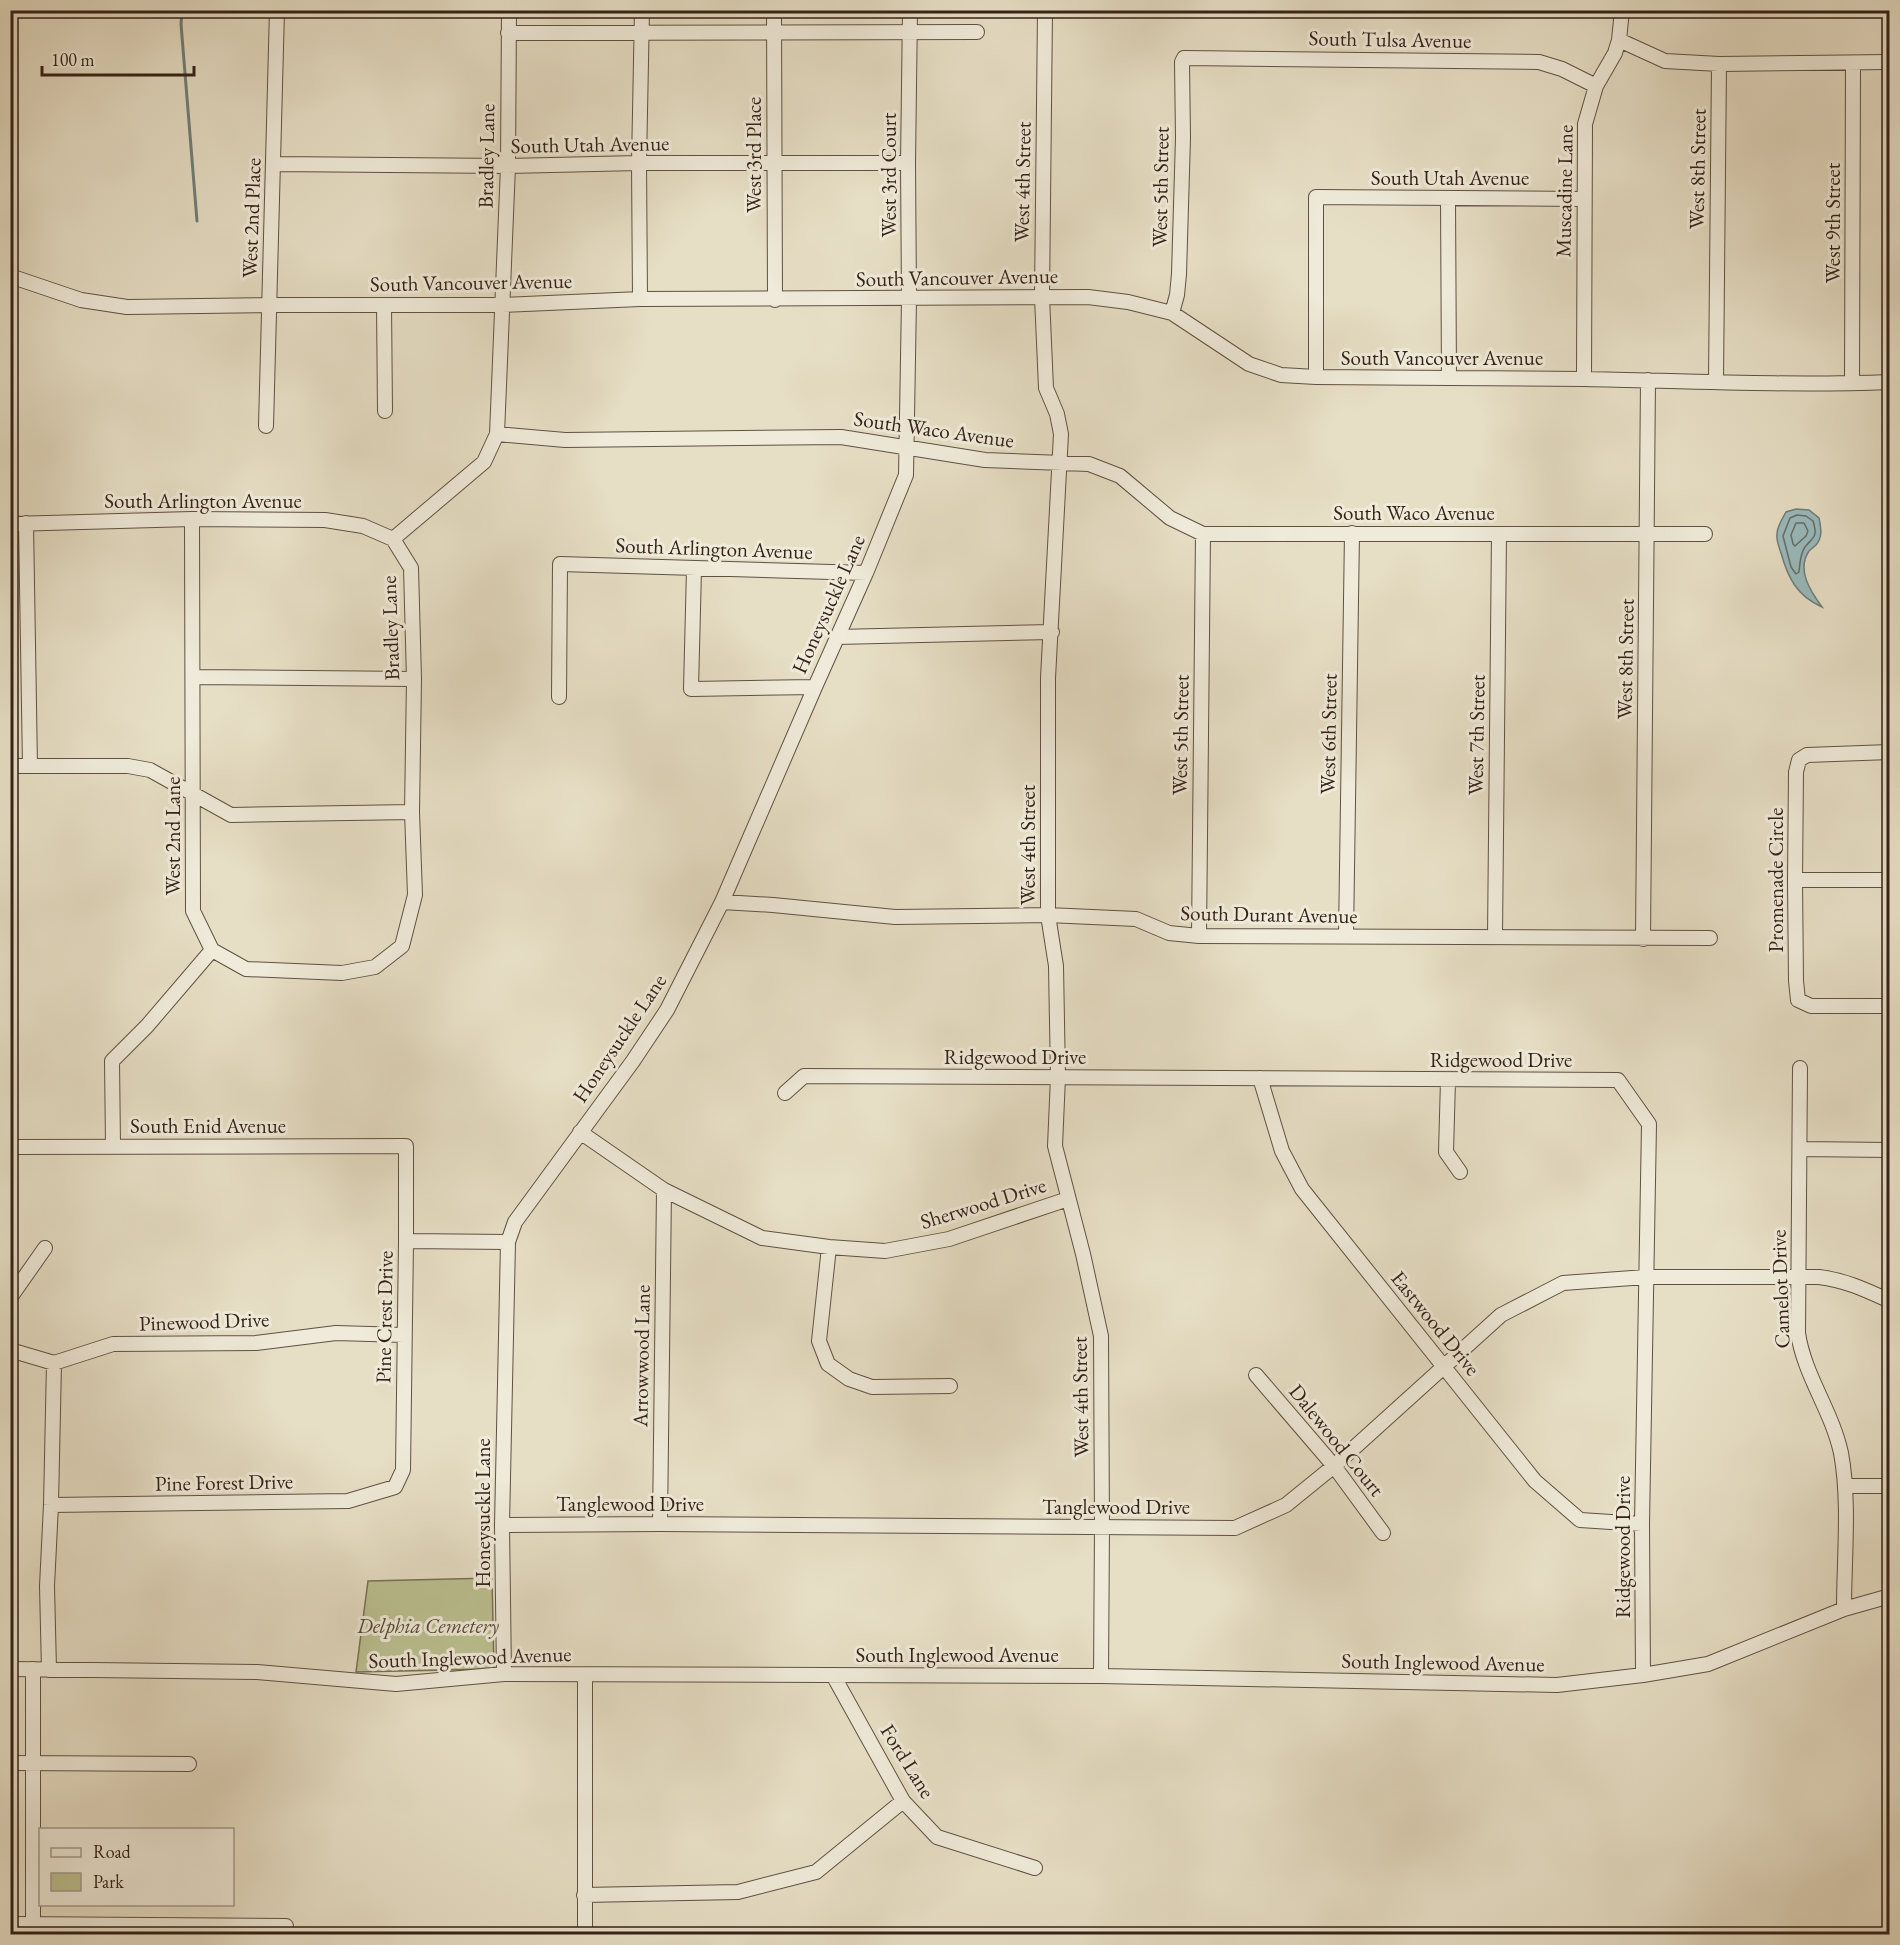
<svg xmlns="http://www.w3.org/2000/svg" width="1900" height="1945" font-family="'EB Garamond',serif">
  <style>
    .green { fill: #bbc091; stroke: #787154; stroke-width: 1.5 }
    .water { fill: #99bbbd; stroke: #717e7b; stroke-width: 1.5 }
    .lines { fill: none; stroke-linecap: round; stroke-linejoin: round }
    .shore { stroke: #676e6a; stroke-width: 1.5 }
    .stream { stroke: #717e7b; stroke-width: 3 }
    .minor-casing { stroke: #615143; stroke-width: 16 }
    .minor { stroke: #efead9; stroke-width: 14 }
    .labels { text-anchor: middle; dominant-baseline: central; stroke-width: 6; stroke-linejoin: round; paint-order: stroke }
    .street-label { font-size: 21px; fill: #352218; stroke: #efead9 }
    .park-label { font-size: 21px; font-style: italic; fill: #564a36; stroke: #efead9 }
  </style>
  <rect width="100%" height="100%" fill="#e6dec5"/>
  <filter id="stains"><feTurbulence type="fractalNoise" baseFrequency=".00333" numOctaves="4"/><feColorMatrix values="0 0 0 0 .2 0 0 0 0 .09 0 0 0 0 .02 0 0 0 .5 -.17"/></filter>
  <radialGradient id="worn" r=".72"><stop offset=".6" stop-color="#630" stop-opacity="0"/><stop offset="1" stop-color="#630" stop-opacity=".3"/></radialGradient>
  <path class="green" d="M492 1578 494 1669 356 1672 368 1581Z"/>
  <path class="water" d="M1796 509 1809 510 1819 518C1821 528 1823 537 1816 545 1814 547 1811 549 1809 551 1796 570 1811 592 1822 607 1797 596 1788 578 1781 553 1779 547 1776 540 1777 534 1777 527 1782 519 1786 512Z"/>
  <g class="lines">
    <path class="shore" d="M1797 515 1806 516 1813 521C1818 537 1814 536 1805 547 1800 554 1800 563 1799 572L1796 574 1791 567 1783 536 1790 518Z
      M1796 523H1804L1808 531 1806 536 1795 546 1793 544 1791 535Z"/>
    <path class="stream" d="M182 10 181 24 197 221"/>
    <defs>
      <path id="minor" d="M774 10 775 300
        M1045 10 1042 297 1046 388 1057 414 1061 434 1048 678V915L1056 966 1058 1077 1055 1146 1083 1254 1101 1336 1102 1526 1101 1676
        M508 33 977 32
        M1619 40 1665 61 1719 64 1890 62
        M273 164 508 166 639 163H908
        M1448 199 1449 378
        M10 276 81 300 127 307 269 305H503L640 299 1088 297 1128 302 1172 313 1249 364 1281 375 1316 377C1406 378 1495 378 1585 379 1686 381 1788 386 1890 382
        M640 299 639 163 642 10
        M384 305 385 411
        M1172 313 1177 295 1179 274 1183 138 1182 62 1184 58 1539 62 1562 69 1596 86
        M1316 377V197L1583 199
        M1584 379 1585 124 1596 86 1615 53 1619 40 1622 10
        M1716 382 1719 64
        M1852 383 1853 63
        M266 426 277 10
        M497 434 565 440 841 437 985 460 1089 464 1120 476 1170 518 1203 534H1705
        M192 519 193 911 212 950
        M26 523 30 766
        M10 524 192 519 325 520 363 526 393 539
        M393 539 484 462 497 434 508 166 509 10
        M694 569 691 689 815 687
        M837 637 1052 632
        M193 677 414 679
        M559 697 560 564 866 573
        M1890 752 1807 755 1799 760 1796 772 1795 880 1796 981 1798 1000 1811 1006H1890
        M10 766H128L150 770 231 815 412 812
        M1795 880H1890
        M722 902 773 905 895 917 1048 915 1136 919 1169 933 1199 936 1710 938
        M1199 936 1203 534
        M1346 936 1352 533
        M1495 937 1499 534
        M1643 939 1648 380
        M212 950 246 969 342 973 375 967 402 946 415 895 412 812 414 679 411 568 393 539
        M1800 1068 1798 1333C1804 1375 1832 1411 1841 1453 1850 1501 1844 1559 1844 1609
        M1260 1078 1282 1151 1302 1189 1535 1481 1580 1520 1642 1524
        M1448 1080 1446 1152 1460 1172
        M785 1093 804 1076 1618 1080 1649 1124 1642 1524 1643 1675
        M580 1132 664 1190 762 1238 829 1247 885 1251 949 1239 1068 1199
        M113 1146 112 1061 147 1026 212 950
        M10 1147 406 1146V1241L403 1470 395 1487 348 1501 51 1505
        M1800 1149 1890 1150
        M406 1241 508 1242
        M829 1247 819 1341 828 1364 849 1379 872 1387 950 1386
        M10 1298 45 1248
        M10 1350 54 1363 113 1344 256 1343 336 1333 404 1335
        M1256 1375 1334 1466 1383 1533
        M1845 1486H1890
        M660 1524 664 1190
        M502 1525 660 1524 1235 1528 1286 1505 1334 1466 1501 1315 1563 1283 1646 1277H1819C1845 1280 1866 1290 1890 1301
        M10 1669 257 1672 396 1684 504 1674 1101 1676 1557 1685 1643 1675 1708 1664 1844 1609 1890 1596
        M33 1669V1934
        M49 1670 47 1586 51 1505 54 1363
        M504 1674 502 1525 508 1242 515 1222 633 1061 667 1010 722 902 815 687 866 573 906 475 909 299 908 163 910 10
        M833 1675 903 1801 937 1837 1035 1868
        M10 1763 189 1764
        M584 1895 738 1892 816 1872 903 1801
        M10 1924 286 1926
        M585 1934V1675"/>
    </defs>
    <use href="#minor" class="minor-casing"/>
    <use href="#minor" class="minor"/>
  </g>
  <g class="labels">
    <g class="street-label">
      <text transform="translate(1390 39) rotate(1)">South Tulsa Avenue</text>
      <text transform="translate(590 144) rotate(-1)">South Utah Avenue</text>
      <text transform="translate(753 155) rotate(-90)">West 3rd Place</text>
      <text transform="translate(486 156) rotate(-89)">Bradley Lane</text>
      <text transform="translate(1697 169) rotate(-89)">West 8th Street</text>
      <text transform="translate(888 175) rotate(-90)">West 3rd Court</text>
      <text x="1450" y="177">South Utah Avenue</text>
      <text transform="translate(1022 182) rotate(-89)">West 4th Street</text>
      <text transform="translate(1160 187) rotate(-89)">West 5th Street</text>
      <text transform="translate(1564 191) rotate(-89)">Muscadine Lane</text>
      <text transform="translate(251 218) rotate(-88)">West 2nd Place</text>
      <text transform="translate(1832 223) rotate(-90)">West 9th Street</text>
      <text transform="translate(957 277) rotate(-1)">South Vancouver Avenue</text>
      <text transform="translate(471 282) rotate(-1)">South Vancouver Avenue</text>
      <text x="1442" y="357">South Vancouver Avenue</text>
      <text transform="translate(934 429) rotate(8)">South Waco Avenue</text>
      <text x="203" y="500">South Arlington Avenue</text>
      <text x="1414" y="512">South Waco Avenue</text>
      <text transform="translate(714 548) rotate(2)">South Arlington Avenue</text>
      <text transform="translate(828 604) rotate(-66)">Honeysuckle Lane</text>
      <text transform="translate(390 628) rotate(-92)">Bradley Lane</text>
      <text transform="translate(1625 659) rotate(-89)">West 8th Street</text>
      <text transform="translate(1328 734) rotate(-89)">West 6th Street</text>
      <text transform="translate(1180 735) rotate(-89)">West 5th Street</text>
      <text transform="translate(1476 735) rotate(-89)">West 7th Street</text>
      <text transform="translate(172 836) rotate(-90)">West 2nd Lane</text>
      <text transform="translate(1027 845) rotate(-90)">West 4th Street</text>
      <text transform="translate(1775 880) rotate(-90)">Promenade Circle</text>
      <text transform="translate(1269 914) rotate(1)">South Durant Avenue</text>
      <text transform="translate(619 1038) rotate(-56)">Honeysuckle Lane</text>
      <text x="1015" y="1056">Ridgewood Drive</text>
      <text x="1501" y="1059">Ridgewood Drive</text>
      <text x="208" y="1125">South Enid Avenue</text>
      <text transform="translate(983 1203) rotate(-17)">Sherwood Drive</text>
      <text transform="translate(1780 1289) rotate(-92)">Camelot Drive</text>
      <text transform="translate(384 1317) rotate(-89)">Pine Crest Drive</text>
      <text transform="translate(204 1321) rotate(-2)">Pinewood Drive</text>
      <text transform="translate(1436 1323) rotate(51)">Eastwood Drive</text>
      <text transform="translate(641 1356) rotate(-89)">Arrowwood Lane</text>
      <text transform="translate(1080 1397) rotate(-91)">West 4th Street</text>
      <text transform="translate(1337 1440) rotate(51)">Dalewood Court</text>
      <text transform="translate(224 1482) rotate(-1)">Pine Forest Drive</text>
      <text x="630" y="1503">Tanglewood Drive</text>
      <text x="1116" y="1506">Tanglewood Drive</text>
      <text transform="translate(482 1513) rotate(-90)">Honeysuckle Lane</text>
      <text transform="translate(1622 1547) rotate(-90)">Ridgewood Drive</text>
      <text x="957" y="1654">South Inglewood Avenue</text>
      <text transform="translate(470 1657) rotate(-2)">South Inglewood Avenue</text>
      <text transform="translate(1443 1662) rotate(1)">South Inglewood Avenue</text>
      <text transform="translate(908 1761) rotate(58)">Ford Lane</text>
    </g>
    <g class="park-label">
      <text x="428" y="1625">Delphia Cemetery</text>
    </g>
  </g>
  <rect width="1900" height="1945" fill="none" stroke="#e6dec5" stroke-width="36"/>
  <rect x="12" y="12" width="1876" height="1921" fill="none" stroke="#352218" stroke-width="3"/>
  <rect x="18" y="18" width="1864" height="1909" fill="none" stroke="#352218" stroke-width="1.5"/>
  <rect x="39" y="1828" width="195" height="78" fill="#efead9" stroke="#a59a8c" stroke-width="1.5"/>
  <rect x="51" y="1848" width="30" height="9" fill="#efead9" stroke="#a59a8c" stroke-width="1.5"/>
  <text x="93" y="1858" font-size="18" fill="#352218">Road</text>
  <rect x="51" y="1873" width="30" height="18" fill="#bbc091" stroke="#a59a8c" stroke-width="1.5"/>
  <text x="93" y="1888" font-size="18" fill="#352218">Park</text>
  <path d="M42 66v9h152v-9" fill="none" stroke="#352218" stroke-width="3"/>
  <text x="51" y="66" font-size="18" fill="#352218" stroke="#efead9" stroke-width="4.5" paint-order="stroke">100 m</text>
  <rect width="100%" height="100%" filter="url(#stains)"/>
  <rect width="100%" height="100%" fill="url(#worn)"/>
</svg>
